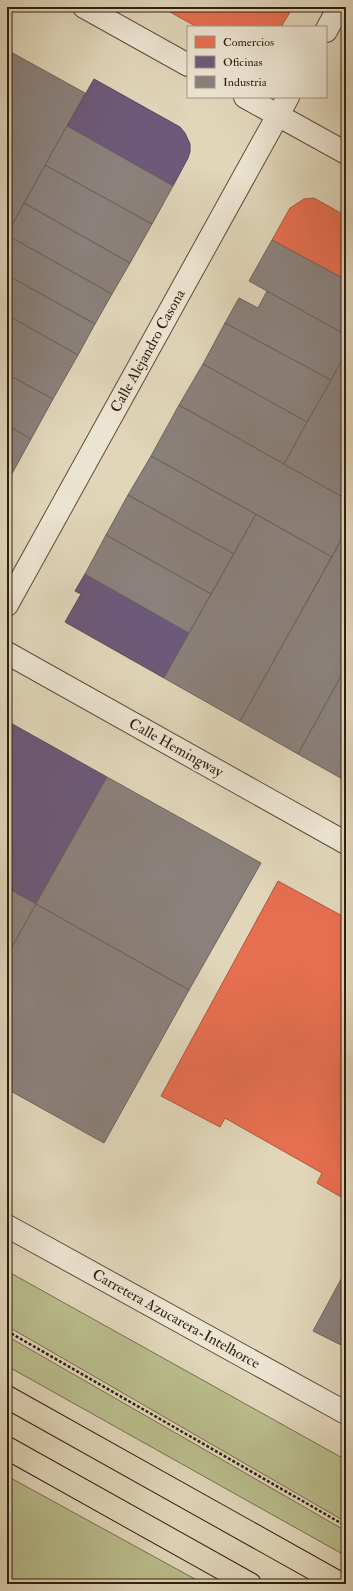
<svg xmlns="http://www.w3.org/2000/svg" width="353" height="1591" font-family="'IM FELL Double Pica',serif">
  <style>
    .green { fill: #b9bc8c; stroke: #756e4c }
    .shops { fill: #e76f51; stroke: #b0573d }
    .offices { fill: #6d597a; stroke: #5b4859 }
    .industry { fill: #8a817c; stroke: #6f645b }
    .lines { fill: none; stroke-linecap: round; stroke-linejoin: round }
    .street-casing { stroke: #5d4d38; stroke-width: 24 }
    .primary-casing { stroke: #311f0d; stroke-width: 24 }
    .path { stroke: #311f0d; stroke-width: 2.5; stroke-dasharray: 3 2; stroke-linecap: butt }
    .street { stroke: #ece4d2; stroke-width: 22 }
    .primary { stroke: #e1d6ba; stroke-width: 22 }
    .labels { text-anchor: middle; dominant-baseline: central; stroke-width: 4; stroke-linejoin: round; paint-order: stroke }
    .street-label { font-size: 15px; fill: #311f0d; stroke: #ece4d2 }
  </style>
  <rect width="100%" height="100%" fill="#e1d6ba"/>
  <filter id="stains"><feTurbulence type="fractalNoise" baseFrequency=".005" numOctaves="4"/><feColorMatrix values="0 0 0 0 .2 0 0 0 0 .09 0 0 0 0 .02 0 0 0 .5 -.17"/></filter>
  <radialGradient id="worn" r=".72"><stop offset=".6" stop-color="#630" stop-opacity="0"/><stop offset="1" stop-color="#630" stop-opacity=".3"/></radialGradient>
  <path class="green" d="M7 1271 346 1460V1522L7 1326Z
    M7 1336 346 1531V1556L7 1366Z
    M7 1476 204 1584H7Z"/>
  <path class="shops" d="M161 7H293L281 27H197Z
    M314 198 346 216V280L272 240 290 208 304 199Z
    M278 881 346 918V1200L317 1183 322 1173 225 1118 220 1127 161 1096Z"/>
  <path class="offices" d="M94 79 180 127 185 133 190 144V152L188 158 173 186 67 126Z
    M85 574 189 633 164 678 65 622 81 594 75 591Z
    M7 721 107 777 36 904 7 888Z"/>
  <path class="industry" d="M9 51 85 93 7 234V55Z
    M67 126 173 186 152 224 45 165Z
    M45 165 152 224 130 263 24 203Z
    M24 203 130 263 112 294 7 235Z
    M7 235 112 294 95 324 7 275Z
    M272 240 346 280V335L249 281Z
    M7 275 95 324 78 355 7 315Z
    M267 291 346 335V353L331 380 225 323 239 298 258 308Z
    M7 315 78 355 53 399 7 374Z
    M225 323 331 380 307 422 203 364Z
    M346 353V499L284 464Z
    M203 364 307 422 284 464 179 405Z
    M7 374 53 399 31 439 7 425Z
    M179 405 346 499V531L332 557 151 456Z
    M7 425 31 439 9 479 7 478Z
    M151 456 256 514 234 554 128 495Z
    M128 495 234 554 211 594 106 535Z
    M256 514 332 557 240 721 164 678Z
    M346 531V667L298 754 240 721Z
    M106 535 211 594 189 633 85 574Z
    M346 667V781L298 754Z
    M107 777 261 863 189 990 36 904Z
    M7 888 36 904 7 956Z
    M36 904 189 990 104 1143 7 1089V956Z
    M346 1270V1346L345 1347 313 1331Z"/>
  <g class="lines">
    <defs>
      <path id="street" d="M84 7 188 65
        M326 31 339 7
        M245 97 346 153
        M7 605 288 97
        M7 653 346 843
        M7 1226 346 1413"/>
      <path id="primary" d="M7 1397 341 1584
        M7 1448 250 1584"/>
    </defs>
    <use href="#street" class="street-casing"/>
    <use href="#primary" class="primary-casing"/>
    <path class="path" d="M7 1331 346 1526"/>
    <use href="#street" class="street"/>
    <use href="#primary" class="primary"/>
  </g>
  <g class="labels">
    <g class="street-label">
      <text transform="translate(148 351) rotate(-61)">Calle Alejandro Casona</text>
      <text transform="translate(176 748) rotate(29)">Calle Hemingway</text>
      <text transform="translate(176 1319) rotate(29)">Carretera Azucarera-Intelhorce</text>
    </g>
  </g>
  <rect width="353" height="1591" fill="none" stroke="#e1d6ba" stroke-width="24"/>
  <rect x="8" y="8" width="337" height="1575" fill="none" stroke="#311f0d" stroke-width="2"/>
  <rect x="12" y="12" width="329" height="1567" fill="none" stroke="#311f0d"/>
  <rect x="187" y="26" width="140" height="72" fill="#ece4d2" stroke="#a19583"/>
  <rect x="195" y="36" width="20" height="12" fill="#e76f51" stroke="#a19583"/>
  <text x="223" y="46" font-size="12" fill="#311f0d">Comercios</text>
  <rect x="195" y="56" width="20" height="12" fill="#6d597a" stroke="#a19583"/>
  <text x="223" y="66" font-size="12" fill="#311f0d">Oficinas</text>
  <rect x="195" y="76" width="20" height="12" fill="#8a817c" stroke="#a19583"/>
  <text x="223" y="86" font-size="12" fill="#311f0d">Industria</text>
  <rect width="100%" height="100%" filter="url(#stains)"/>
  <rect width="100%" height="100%" fill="url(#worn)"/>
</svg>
